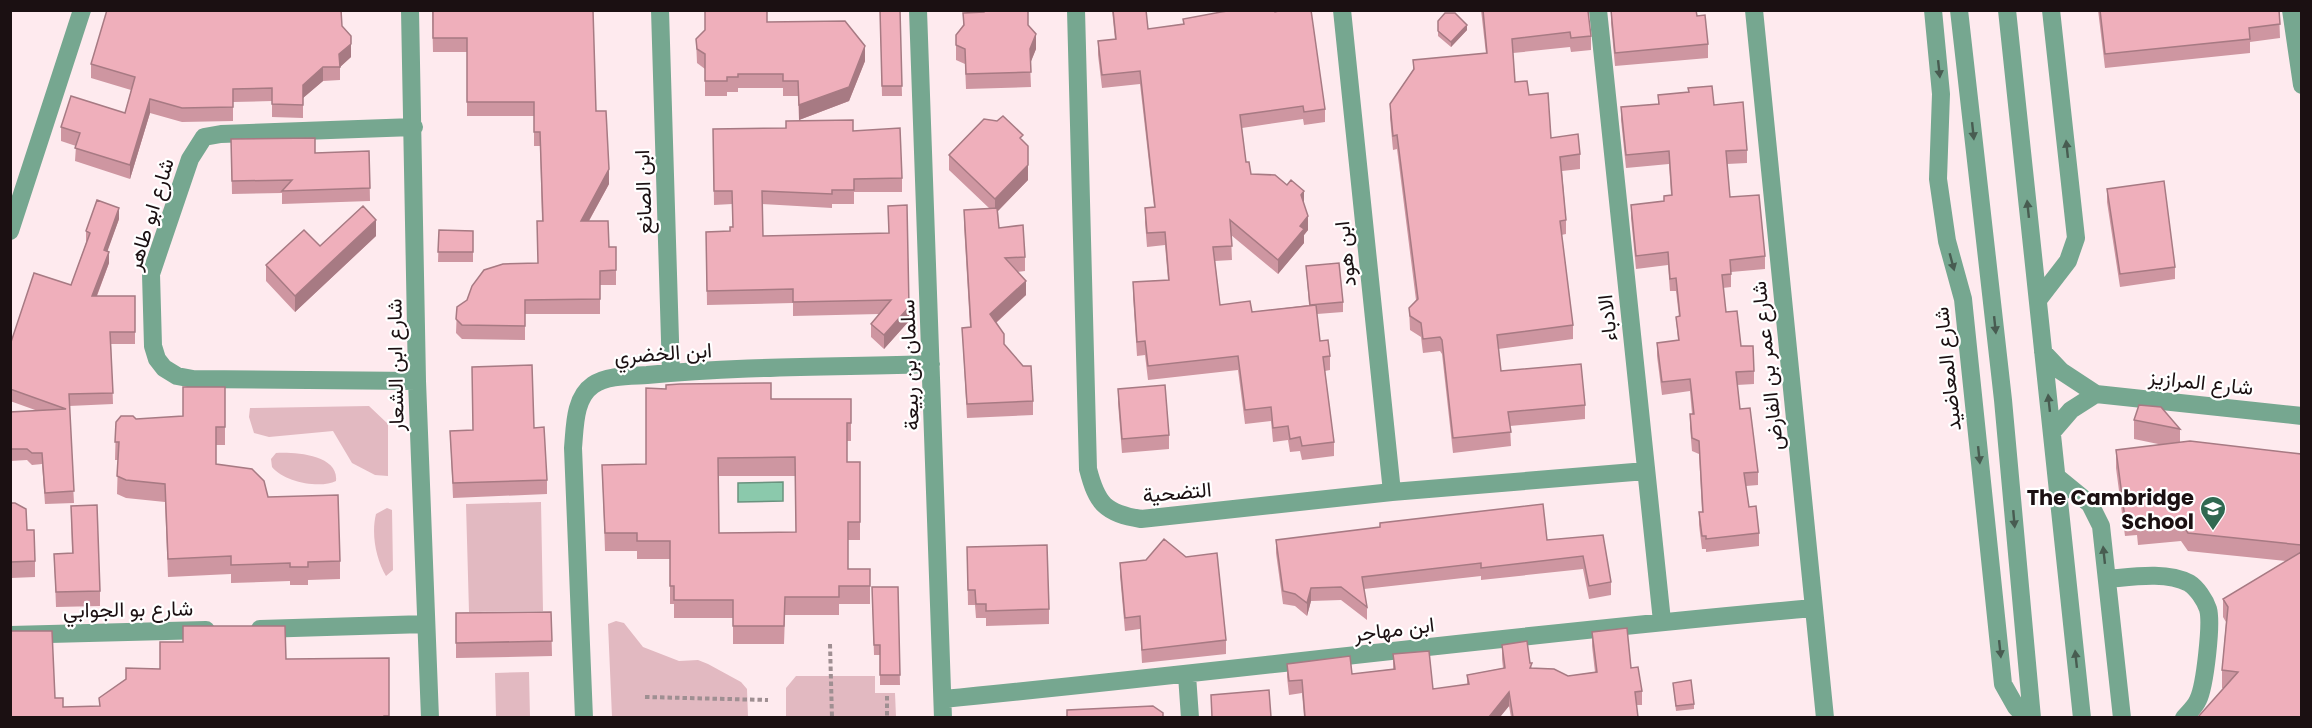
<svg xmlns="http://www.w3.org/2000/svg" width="2312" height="728" font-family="Poppins,Vazirmatn,sans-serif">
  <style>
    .green { fill: #e2b9c1 }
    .water { fill: #8bc9ac; stroke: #69927e; stroke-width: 1.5 }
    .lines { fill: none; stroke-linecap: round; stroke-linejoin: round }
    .path { stroke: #9f8f92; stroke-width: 4; stroke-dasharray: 4.5 3; stroke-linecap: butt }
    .minor { stroke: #76a790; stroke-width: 18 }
    .wall { fill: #ce96a1; fill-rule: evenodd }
    .shaded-wall { fill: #a77a83 }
    .building { fill: #efafbb; stroke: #a77a83; stroke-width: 1.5; fill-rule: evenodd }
    .oneway { fill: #485c51 }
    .labels { text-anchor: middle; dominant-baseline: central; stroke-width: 4.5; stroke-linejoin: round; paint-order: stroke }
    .street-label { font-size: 21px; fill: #1b1012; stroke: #fff }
    .poi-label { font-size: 21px; font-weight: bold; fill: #1b1012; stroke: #fff; text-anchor: end }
  </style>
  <rect width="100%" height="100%" fill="#feeaee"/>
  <path class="green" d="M369 406 388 424V476L375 475 352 463 333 431 269 437 254 433 249 417 250 408Z
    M276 453C293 452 339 454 336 481 320 489 284 482 272 467L271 459Z
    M541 502 543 611 469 612 466 504Z
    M387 508 392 510 393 570 386 576C376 559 371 534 376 514Z
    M616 621 624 623 643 647 679 661 698 660 708 664 741 682 747 689 748 717H612L608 624Z
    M529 672 530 717H496L495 673Z
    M796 676H875V693H895L896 717H786V688Z"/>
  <path class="water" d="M783 482V501L738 502V483Z"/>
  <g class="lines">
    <path class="path" d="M830 644 832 718
      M887 696V718
      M645 697 768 700"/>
    <path class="minor" d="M410 10 417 381 430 718
      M660 10 671 373
      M918 10 943 718
      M1076 10 1088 469C1097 504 1105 513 1141 519L1392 492 1646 471
      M1342 10 1392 492
      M1598 10 1662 621
      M1754 10 1825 718
      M1933 10 1941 94 1938 179 1947 241 1963 299 2003 684 2016 707 2026 718
      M1959 10 2003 400 2032 718
      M2007 10 2082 718
      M2291 10 2302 85
      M414 127 221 134 204 137 190 159 151 274 153 346 157 359 164 368 177 376 193 379 417 381
      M10 231 82 10
      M2038 300 2068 261 2076 238 2051 10
      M2043 352 2061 371 2096 394 2302 416
      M2052 432 2071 410 2096 394
      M2057 477 2090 504 2101 526 2122 718
      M2107 579C2131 577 2166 571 2189 583 2197 588 2205 600 2208 609 2212 623 2205 686 2198 700 2195 707 2189 712 2184 718
      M260 629 426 624
      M10 635 206 630
      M1187 675 1190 718
      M943 699C1234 671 1524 633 1814 608
      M584 718 573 448C575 427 574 398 593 385 607 375 631 376 647 375 741 366 837 367 931 364"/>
  </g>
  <path class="wall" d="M432 10 596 111 609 184 589 221 609 247H616V285H600V314H525V340L462 339 456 333 457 307 538 263 542 221 540 146H534V116H467V52H433Z
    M880 10H900L902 96H882Z
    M1112 10H1146L1148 29 1183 24V19L1325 109V122L1304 125 1303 119 1242 128 1246 162 1251 174 1304 205 1308 230 1304 235V243L1278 274 1231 235 1232 260 1215 261 1220 305 1252 312 1309 305 1306 266 1343 302V312L1317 314 1320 341 1330 356V370L1325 371 1334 442V456L1302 460 1300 451 1290 452 1288 440 1273 442 1271 421 1245 424 1238 370 1148 380 1145 355 1137 356 1133 296V282L1168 280 1165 245 1147 247 1145 222V208L1154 207 1140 84 1102 88 1098 55V41L1115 40Z
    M1481 10H1580L1591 36V50L1571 52 1570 47 1513 53 1515 82 1529 95 1551 138 1580 154V169L1562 171 1566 220V234L1561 235 1573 325V339L1498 349 1501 371 1585 405V419L1510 426 1511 446 1453 453 1442 354 1440 351 1423 353 1421 337 1410 330 1409 308 1416 300 1397 149 1393 150 1390 118V104L1413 70V60L1486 54Z
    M1611 10 1697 16 1708 44V58L1615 66 1611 23Z
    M2098 10H2279L2280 38 2250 42V53L2105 68Z
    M963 13 1028 25 1036 49 1030 63 1031 87 966 89 965 64 956 60V35L963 25Z
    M1438 21 1467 30 1451 47 1438 36Z
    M767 22 865 61 849 101 799 120 798 96H783V88H738V92H727V96H705V69L697 63 696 39 705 30Z
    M342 26 351 57 340 67V80L323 81 303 98V118L272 117V101L233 102V121L182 122 150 113 130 179 75 161 76 146 61 141V127L125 113 131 90 91 78V64Z
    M1688 88 1714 105 1747 150V163L1727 164 1730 197 1765 256V269L1731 272V287L1723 288 1726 312 1741 346 1754 371V384L1737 385 1740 409 1758 472V485L1746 486 1749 507 1759 533V546L1706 552V549H1702L1699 525V512H1702L1699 454 1692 451 1690 427V414H1692L1690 391 1662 395 1657 356V343L1678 340 1676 317H1679L1676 291H1670L1668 265 1636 269 1631 218V205L1664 201 1671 195 1669 164 1626 168 1621 120V107L1658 104V95L1688 92Z
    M713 129 853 131 902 178V192H854V204H832V208L762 204 763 236 888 233 909 321 884 349 871 337V324L879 314 793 316V303L707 305 706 232 730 231 733 227 732 204 714 205Z
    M231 139 315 153 369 151 370 201 282 204V193L232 194Z
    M1023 142 1028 180 998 211 999 228 1025 257V271L1017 272 1026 295 996 323 1004 344 1033 401V415L967 418 962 328 970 327 964 225V210L989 208 949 170V155Z
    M2107 189 2175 267V279L2120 287 2107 202Z
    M119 219 107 251 109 263 97 296H135V344H111L113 404 69 406 74 503 45 504 42 464 32 465 27 460 10 461V412L38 411 10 401V345L71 285 86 243V231Z
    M439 230 473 231V262H438Z
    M376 236 295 312 266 281V265L320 246Z
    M225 387V445H216V464L268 497 340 561V579L308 580V585H290V581L231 583V574L168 577 165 502 126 498 117 494 118 460H115L116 422 183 416Z
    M1118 389 1169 435V449L1122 453 1118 403Z
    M771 399H851V441H847V462H860V540H848V569H870V604H839V615H785L784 644H733V618H674V604H670V559H637V551H605L602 465 646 464ZM718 476H795L796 532 719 533Z
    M2134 420 2180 429V443L2301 454V717L2222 688V670L2226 622 2223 617V599L2286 561 2188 551 2181 541 2138 545 2137 535 2125 536 2116 468V450L2163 445 2134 439Z
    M534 428 547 480V494L453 498 450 431Z
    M10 503 27 530 35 561V577L11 578V581H10Z
    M71 506 100 591V606L56 607 54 554 72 553Z
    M1603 535 1611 582V595L1589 599 1583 569 1481 580V576L1364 589 1367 607V620L1341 600 1311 601 1307 616 1295 606 1283 604 1276 553V540H1547Z
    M967 547 1049 609V624L986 626V618H976L975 605H968Z
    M1120 563 1226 640V654L1142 663 1140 629 1125 631 1120 576Z
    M872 587H898L900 685H880V655H874Z
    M551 612 552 656 456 658V613Z
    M1592 632 1631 668 1642 691V705H1636L1638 717H1511L1509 706 1500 717H1304L1302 693 1289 695 1287 677V664L1352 674 1393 669V654L1433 689 1467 685V675L1503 668 1502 659V645L1530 663 1532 669 1568 676 1595 672 1592 646Z
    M1673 683 1694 704V709L1676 711Z"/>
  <path class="shaded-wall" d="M1467 25V30L1451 47V42Z
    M1036 34V49L1030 64V49Z
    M351 36V57L339 68V54Z
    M865 46V61L849 101 799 120V105Z
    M323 67V81L303 98V85Z
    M150 99V113L130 179V165Z
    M1028 165V180L995 214V199Z
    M609 169V184L581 235V221Z
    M1304 191V205L1301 195Z
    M119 208V219L104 261V250Z
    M1308 216V230L1304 235V243L1278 274V260L1300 226Z
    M376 220V236L295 312V296Z
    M109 252V263L92 308V296Z
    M1026 281V295L990 328V314Z
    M909 307V321L884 349V335Z
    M1311 588V601L1307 616V603Z
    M1509 692V706L1500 717H1489Z"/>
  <path class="building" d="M107 10H341L342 26 351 36V44L339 54 340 67H323L303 85V105L272 104V88L233 89V107L182 108 150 99 130 165 75 148 80 133 61 127 71 96 125 113 135 77 91 64Z
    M433 10H593L596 111H606L609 169 581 221H608L609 247H616V270L600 271V299L525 300V326L462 325 456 319 457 307 467 300 472 286 484 270 503 264 538 263 537 221H543L540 132H534V102H467V38H433Z
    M705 10H767V22L845 21 865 46 849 87 799 105 798 81H783V74H738V77H727V81H705V54L697 49 696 39 705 30Z
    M880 10H900L902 86H882Z
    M984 10H1028V25L1036 34 1030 49 1031 72 966 74 965 49 956 45V35L964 25 963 13 984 12Z
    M1113 10H1146L1148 29 1184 24 1183 19 1221 12 1234 10H1274L1275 12 1283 10H1311L1325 109 1304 112 1303 106 1240 115 1246 162H1249L1251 174 1275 175 1287 185 1291 180 1304 191 1301 195 1308 216 1300 226 1304 229 1278 260 1230 220 1232 246 1213 247 1220 305 1250 301 1252 312 1316 305 1320 341 1328 340 1330 356 1323 357 1334 442 1302 446 1300 437 1290 439 1288 426 1273 428 1271 407 1245 410 1238 356 1148 366 1145 341 1137 342 1133 282 1169 280 1165 232 1147 233 1145 208 1155 207 1140 71 1102 75 1098 41 1116 39Z
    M1483 10 1588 11 1591 36 1571 38 1570 32 1512 39 1515 82 1527 81 1529 95 1548 93 1551 138 1578 134 1580 154 1560 157 1566 220 1560 221 1573 325 1497 335 1501 371 1581 364 1585 405 1508 412 1511 432 1453 438 1442 340 1440 337 1423 339 1421 323 1410 316 1409 308 1418 299 1397 135 1393 136 1390 104 1414 69 1413 60 1487 53Z
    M1611 10H1696L1697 16 1705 15 1708 44 1615 53Z
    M2100 10H2279L2280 24 2249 28 2250 39 2105 54Z
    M1445 13H1455L1467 25 1451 42 1438 31V21Z
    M1712 86 1714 105 1743 102 1747 150 1726 151 1730 197 1759 195 1765 256 1730 260 1731 274 1722 275 1726 312 1737 311 1741 346H1753L1754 371 1736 372 1740 409 1750 408 1758 472 1744 473 1749 507 1756 506 1759 533 1706 539V536H1702L1699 512H1703L1699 441 1692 438 1690 414H1694L1690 379 1662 382 1657 343 1679 340 1676 317 1680 316 1676 278 1670 279 1668 252 1636 256 1631 205 1664 201V196L1672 195 1669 151 1626 155 1621 107 1659 104 1658 95 1689 92 1688 88Z
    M1003 116 1023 135 1020 138 1028 146V165L995 199 949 155 984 119 997 121Z
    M853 120V131L900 128 902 178 854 179V190H832V194L762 191 763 236 889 233 888 206 907 205 909 307 884 335 871 324 891 300 793 302V289L707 291 706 232 730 231V227H733L732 191H714L713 129 786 128V121Z
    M315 138V153L369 151 370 188 282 191 292 180 232 181 231 139Z
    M2164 181 2175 267 2120 274 2107 189Z
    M97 200 119 208 104 250 109 252 92 296H135V332H110L113 393 69 394 74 491 45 493 42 453H32L27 449H10V412L66 409 10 389V345L34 273 71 285 90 233 86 231Z
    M363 206 376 220 295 296 266 265 304 230 320 246Z
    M997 208 999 228 1023 225 1025 257 1005 258 1026 281 990 314 1004 334V344L1023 366H1031L1033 401 967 404 962 328 971 327 964 210Z
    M439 230 473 231V252H438Z
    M1339 263 1343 302 1310 305 1306 266Z
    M532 365 534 428 544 427 547 480 453 483 450 431 473 430 472 367Z
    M771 383V399H851V423H847V462H860V522H848V569H870V586H839V597H785L784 626H733V600H674V586H670V541H637V533H605L602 465 646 464V388L666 389V385L680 384ZM795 457 796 532 719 533 718 458Z
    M1165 385 1169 435 1122 439 1118 389Z
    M183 387H225V427H216V464L252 469 264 481 268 497 338 495 340 561 308 562V567H290V563L231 565V556L168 559 165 484 126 480 117 476 119 442H115L116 422 121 416H133L136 419 183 416Z
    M2139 405 2161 407 2180 429 2134 420Z
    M2190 441 2301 454V545L2188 533 2181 523 2138 528 2137 517 2125 518 2116 450Z
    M10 503H15L26 509 27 530H34L35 561 11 562V566H10Z
    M1543 504 1547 540 1603 535 1611 582 1589 586 1583 556 1481 568V563L1362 577 1367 607 1341 587 1311 588 1307 603 1295 594 1283 591 1276 540 1380 527V523Z
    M97 505 100 591 56 592 54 554 73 553 71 506Z
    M1164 539 1186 557 1217 553 1226 640 1142 650 1140 616 1125 618 1120 563 1146 560Z
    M1047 545 1049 609 986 611V604H976L975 590H968L967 547Z
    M2301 552V717H2198L2238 672 2222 670 2228 607 2223 599Z
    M872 587H898L900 675H880V645H874Z
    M551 612 552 641 456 643V613Z
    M183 626H285L286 659 389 658V716H384V717H10V631H52L55 698H63V707L100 706 99 698 126 679V668L160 669V642H183Z
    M1627 628 1631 668 1638 667 1642 691 1635 692 1638 717H1513L1509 692 1489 717H1305L1302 680 1289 681 1287 664 1350 656 1352 674 1395 669 1393 654 1429 651 1433 689 1469 684 1467 675 1505 668 1502 645 1527 641 1530 663H1532L1530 668 1554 669 1568 676 1597 672 1592 632Z
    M1691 680 1694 704 1676 706 1673 683Z
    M1269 690 1271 717H1212L1211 695Z
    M1153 706 1163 713V717H1067V710Z"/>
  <defs><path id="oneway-solid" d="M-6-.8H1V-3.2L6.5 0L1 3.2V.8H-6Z" transform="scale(1.5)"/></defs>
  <g class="oneway">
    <use href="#oneway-solid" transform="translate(1939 69) rotate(84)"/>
    <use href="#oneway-solid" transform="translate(1973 131) rotate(84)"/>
    <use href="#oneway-solid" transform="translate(2067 149) rotate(-96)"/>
    <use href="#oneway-solid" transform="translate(2028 209) rotate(-96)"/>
    <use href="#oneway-solid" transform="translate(1952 262) rotate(75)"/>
    <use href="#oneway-solid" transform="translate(1995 325) rotate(84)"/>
    <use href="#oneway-solid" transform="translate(2049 403) rotate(-96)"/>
    <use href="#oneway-solid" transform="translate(1979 455) rotate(84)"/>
    <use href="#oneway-solid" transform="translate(2014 519) rotate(85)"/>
    <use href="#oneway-solid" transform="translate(2104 555) rotate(-96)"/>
    <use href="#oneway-solid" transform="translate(2000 649) rotate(84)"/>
    <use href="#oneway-solid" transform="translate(2076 659) rotate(-96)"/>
  </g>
  <defs>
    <symbol id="school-pin" viewBox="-11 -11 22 30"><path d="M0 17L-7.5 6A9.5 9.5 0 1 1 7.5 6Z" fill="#306951" stroke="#fff"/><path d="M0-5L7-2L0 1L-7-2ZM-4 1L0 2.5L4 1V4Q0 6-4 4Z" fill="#fff"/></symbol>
  </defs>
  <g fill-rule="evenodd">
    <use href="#school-pin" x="2198" y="494" width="30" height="40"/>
  </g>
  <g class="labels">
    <g class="street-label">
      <text transform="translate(643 192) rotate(-92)">ابن الصانع</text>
      <text transform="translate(150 214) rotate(-73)">شارع ابو طاهر</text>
      <text transform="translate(1345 254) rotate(-96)">ابن هود</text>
      <text transform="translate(1607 318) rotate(-96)">الادباء</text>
      <text transform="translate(663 353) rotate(-4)">ابن الخضري</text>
      <text transform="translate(395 365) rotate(-91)">شارع ابن الشعار</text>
      <text transform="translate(909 365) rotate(-92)">سلمان بن ربيعة</text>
      <text transform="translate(1767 366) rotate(-96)">شارع عمر بن الفارض</text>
      <text transform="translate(1947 369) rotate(-96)">شارع المعاضيد</text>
      <text transform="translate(2201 382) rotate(6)">شارع المرازيز</text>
      <text transform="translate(1177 492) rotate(-5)">التضحية</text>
      <text transform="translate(128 609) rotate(-1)">شارع بو الجوابي</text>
      <text transform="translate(1394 629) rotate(-7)">ابن مهاجر</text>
    </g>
    <g class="poi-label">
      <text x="2194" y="497">The Cambridge<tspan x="2194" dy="24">School</tspan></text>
    </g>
  </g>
  <rect width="2312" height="728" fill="none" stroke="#1b1012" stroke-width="24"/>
</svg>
